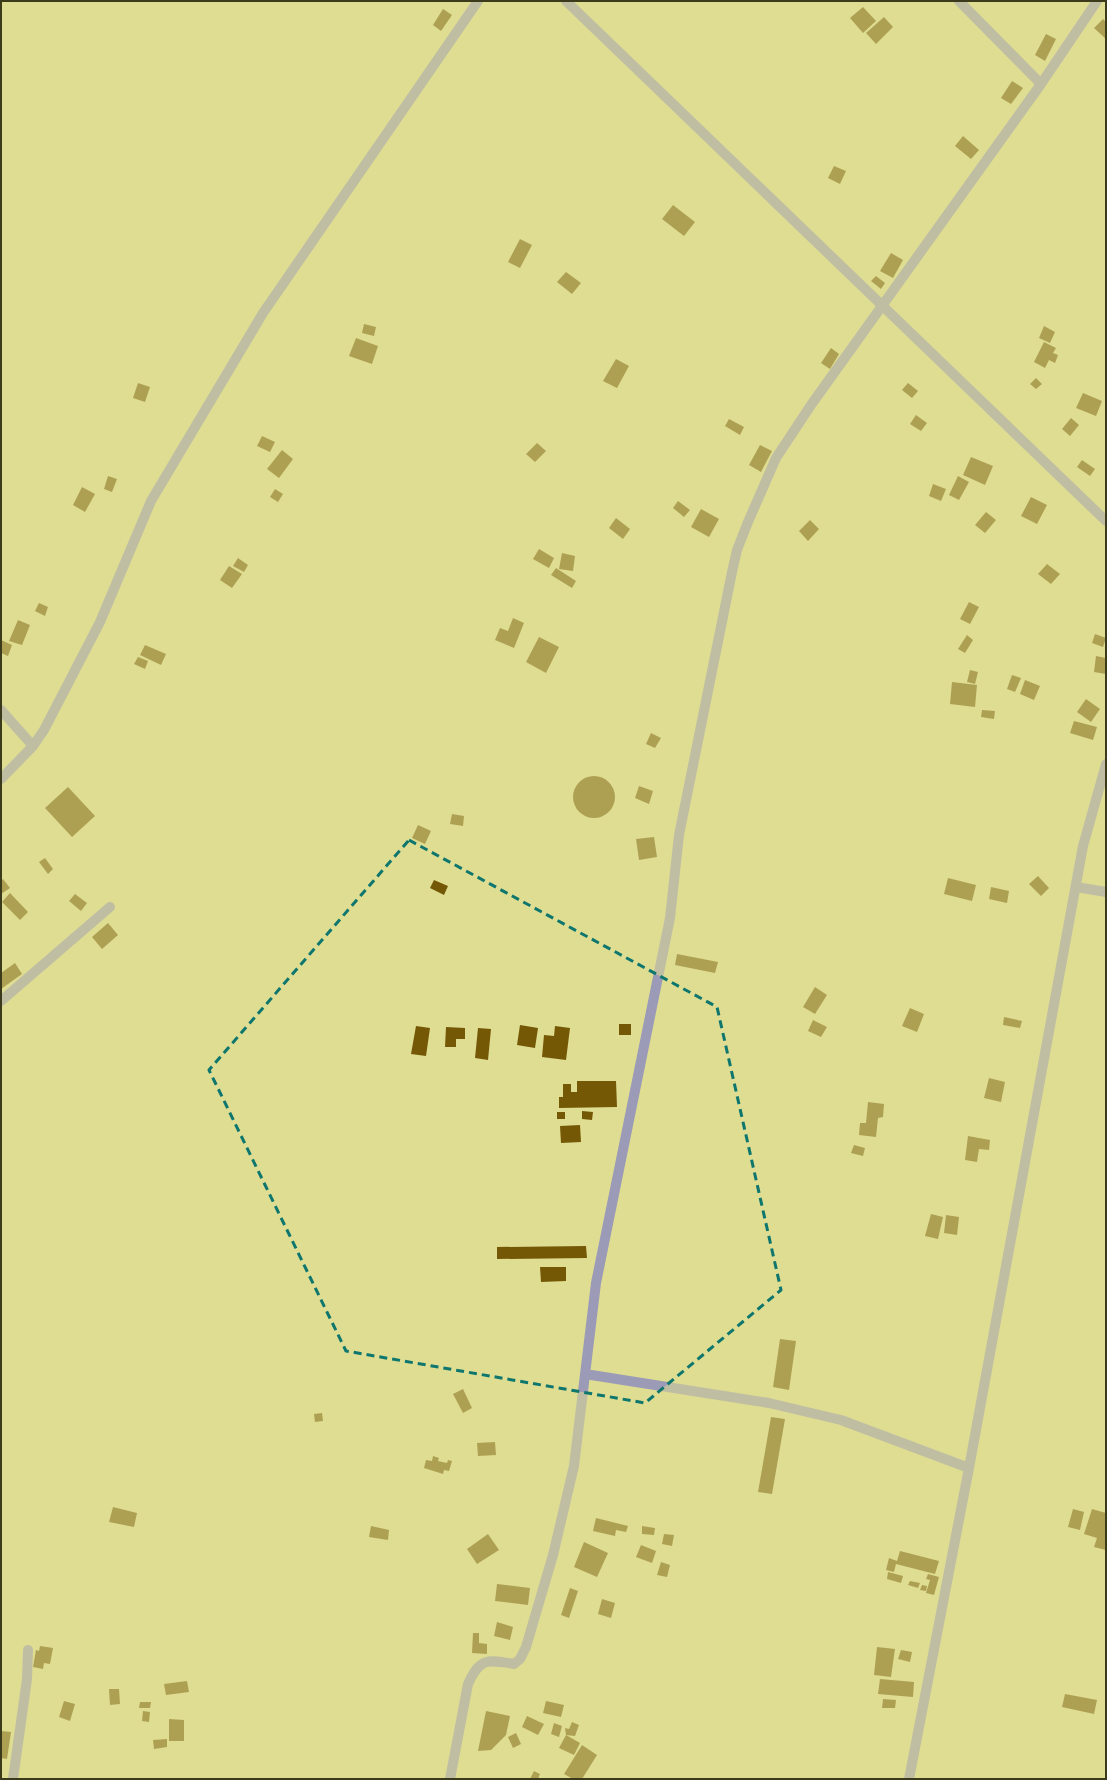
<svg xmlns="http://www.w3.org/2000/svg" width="1107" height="1780" font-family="'Sofia Sans Condensed',sans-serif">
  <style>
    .building { fill: #745806 }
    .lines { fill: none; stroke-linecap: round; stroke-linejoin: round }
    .minor { stroke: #9b9ab7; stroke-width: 10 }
    .marked { fill: none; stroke: #0f766e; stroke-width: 3; stroke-dasharray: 8 5; stroke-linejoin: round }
  </style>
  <rect width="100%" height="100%" fill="#dedd92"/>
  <path class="building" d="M863 7 876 21 863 33 850 18Z
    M443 9 452 15 441 31 433 25Z
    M884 17 893 27 876 44 866 33Z
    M1103 19 1106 22V39L1094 28Z
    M1046 34 1056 39 1045 61 1035 55Z
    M1012 81 1023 88 1011 104 1001 98Z
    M963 136 979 150 971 159 955 146Z
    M834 166 846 171 840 184 828 178Z
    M673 205 695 222 684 236 662 219Z
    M520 239 532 245 520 268 508 262Z
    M891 253 903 260 893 278 880 271Z
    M566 272 581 283 572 294 557 282Z
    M876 276 885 283 881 289 871 281Z
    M364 324 376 327 374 336 362 333Z
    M1044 326 1055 332 1050 343 1039 338Z
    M356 338 378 346 372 364 349 356Z
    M1044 342 1056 348 1053 353 1058 355 1055 363 1049 360 1045 368 1034 362Z
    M831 348 839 354 830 369 821 363Z
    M616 359 629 366 617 388 603 381Z
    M1036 378 1042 384 1036 389 1030 384Z
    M138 383 150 387 145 402 133 398Z
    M908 383 918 391 912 398 902 390Z
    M1083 393 1102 401 1096 416 1076 408Z
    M916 415 927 423 921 431 910 424Z
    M1071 418 1079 425 1070 436 1062 429Z
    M729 419 744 427 740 435 725 426Z
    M262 436 275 442 270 452 257 446Z
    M537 443 546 451 535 462 526 454Z
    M760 445 772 451 761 472 749 465Z
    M282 450 293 459 279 478 267 469Z
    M971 457 993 466 985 485 963 475Z
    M1082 460 1095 469 1090 476 1077 467Z
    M108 476 117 479 112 492 104 489Z
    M958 476 969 482 959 500 949 495Z
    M933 484 946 489 941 501 929 496Z
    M82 487 95 494 85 512 73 505Z
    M275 489 283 494 278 502 270 497Z
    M1031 497 1047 505 1037 524 1021 516Z
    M678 501 690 510 684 517 673 508Z
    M701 509 719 519 709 537 691 527Z
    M986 512 996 520 985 533 975 525Z
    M616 518 630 529 623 539 609 528Z
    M810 520 819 529 808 541 799 531Z
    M539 549 554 558 549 568 533 559Z
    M562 553 575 556 573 571 559 569Z
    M238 558 248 565 244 572 233 566Z
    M1047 564 1060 574 1051 584 1038 574Z
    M229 566 242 574 232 588 220 580Z
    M556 568 576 581 572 588 551 575Z
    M969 602 979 607 970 624 960 619Z
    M39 603 48 607 45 616 35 611Z
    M513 618 524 623 514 648 495 640 500 628 508 631Z
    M18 620 30 625 22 645 9 641Z
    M1095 634 1106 638 1103 647 1092 643Z
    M967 635 973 640 965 653 958 649Z
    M539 637 559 647 546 673 526 662Z
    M1 640 12 645 8 656 1 653Z
    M145 645 166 654 161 665 140 655Z
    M1096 656 1106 658V674L1094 672Z
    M138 657 148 661 145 669 134 664Z
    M970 670 978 672 975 684 967 682Z
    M1012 675 1021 678 1015 692 1007 689Z
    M1025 680 1040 686 1034 700 1020 694Z
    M952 682 977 685 975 707 950 704Z
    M1086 699 1100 709 1091 722 1077 712Z
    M982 710 995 711 994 719 981 717Z
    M1074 721 1097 727 1093 740 1070 733Z
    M651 733 661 738 655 748 646 744Z
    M573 797a21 21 0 1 1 42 0a21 21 0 1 1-42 0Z
    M639 786 653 791 649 804 635 798Z
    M68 787 95 816 72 837 45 808Z
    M452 814 464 816 463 826 450 824Z
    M418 825 431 831 425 844 412 838Z
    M654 837 657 857 639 860 636 839Z
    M45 858 53 869 48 874 39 862Z
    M1038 876 1049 888 1041 896 1029 884Z
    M948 878 976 885 972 901 944 894Z
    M3 879 10 888 1 894V881Z
    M434 880 448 886 444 895 430 888Z
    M991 887 1009 891 1007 903 989 899Z
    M10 893 28 912 20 920 2 902Z
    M75 894 87 903 81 911 69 901Z
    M108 923 118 935 102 949 92 937Z
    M677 954 718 962 715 973 675 965Z
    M15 963 22 974 1 989V973Z
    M815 987 827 995 815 1014 803 1007Z
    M910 1008 924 1014 917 1032 902 1026Z
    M1004 1017 1022 1021 1020 1028 1003 1025Z
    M813 1020 827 1027 821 1037 808 1031Z
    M619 1024H631V1035H619Z
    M520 1025 538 1028 535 1048 517 1045Z
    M416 1026 430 1028 426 1056 411 1054Z
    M555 1026 570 1028 566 1060 542 1057 544 1035 554 1036Z
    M446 1027 465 1028V1039H456V1047H445Z
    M478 1028 491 1029 488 1060 475 1058Z
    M989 1078 1005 1082 1001 1102 984 1098Z
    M577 1081H616L617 1107 559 1108V1097H563V1084H571V1092H577Z
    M868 1102 884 1104 883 1117 878 1118 876 1137 859 1135 860 1123H866Z
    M582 1111 593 1112 592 1120 582 1119Z
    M557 1112H565V1119H557Z
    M580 1125 581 1142 561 1143 560 1126Z
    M968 1136 990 1140 989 1150 979 1149 977 1162 965 1160Z
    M854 1145 865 1148 863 1156 851 1153Z
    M931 1214 943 1217 938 1239 925 1236Z
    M946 1215 959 1217 957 1235 944 1233Z
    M586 1246 587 1258 497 1259V1247Z
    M540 1267H566V1281L541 1282Z
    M780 1339 796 1341 789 1390 773 1387Z
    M463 1389 472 1408 463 1413 453 1394Z
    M322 1413 323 1421 315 1422 314 1414Z
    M771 1417 785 1419 772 1494 758 1492Z
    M495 1442 496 1455 478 1456 477 1443Z
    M433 1456 439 1458 438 1461 447 1463 448 1460 452 1461 449 1471 444 1470 443 1474 424 1468 426 1460 432 1461Z
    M113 1507 137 1513 134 1527 109 1522Z
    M1073 1509 1084 1512 1080 1530 1068 1527Z
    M1092 1509 1106 1513V1550L1094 1547 1097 1538 1084 1534Z
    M596 1518 628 1526 626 1532 616 1530 615 1536 593 1531Z
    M371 1526 389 1530 388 1540 369 1537Z
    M642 1526 655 1528 654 1535 642 1534Z
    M488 1534 499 1550 477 1564 467 1549Z
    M664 1534 674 1535 672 1546 662 1544Z
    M584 1542 608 1553 597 1577 574 1567Z
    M641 1545 656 1551 652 1563 636 1557Z
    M900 1551 939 1561 935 1574 896 1564 894 1572 886 1570 889 1558 897 1561Z
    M661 1562 670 1565 667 1577 657 1575Z
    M888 1572 903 1576 901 1583 887 1579Z
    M928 1574 939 1577 934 1595 926 1593 930 1580 926 1579Z
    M910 1581 920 1583 918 1588 908 1585Z
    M497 1584 530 1588 528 1605 495 1601Z
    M922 1585 927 1586 926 1591 920 1590Z
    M570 1588 578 1591 569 1618 561 1615Z
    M602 1599 615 1603 611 1618 598 1614Z
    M497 1622 513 1627 510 1640 494 1636Z
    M473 1633H479V1643L487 1644V1654L472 1653Z
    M40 1646 53 1648 50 1664 44 1663 43 1669 33 1667 36 1650 39 1651Z
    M877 1647 895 1649 891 1677 874 1675Z
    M901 1650 912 1652 910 1662 898 1659Z
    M880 1679 914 1682 913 1697 878 1694Z
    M187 1681 189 1692 166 1695 164 1684Z
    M109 1689H119L120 1704 110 1705Z
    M1065 1694 1097 1700 1094 1714 1062 1707Z
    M883 1699 896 1700 895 1708H882Z
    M64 1701 75 1704 70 1721 59 1717Z
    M546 1701 564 1705 561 1717 543 1713Z
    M140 1702H151L150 1708H139Z
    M143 1711 150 1712 149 1722 142 1721Z
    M486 1711 510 1716 506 1735 491 1750 478 1751Z
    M527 1716 544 1724 538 1735 522 1727Z
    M169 1719 184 1720V1741H169Z
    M572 1722 579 1725 575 1736 566 1735 565 1728 569 1729Z
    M554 1723 562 1726 559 1737 551 1734Z
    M1 1731 11 1732 7 1759 1 1758Z
    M516 1733 521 1744 513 1748 508 1737Z
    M566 1735 580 1743 574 1755 559 1748Z
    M167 1739V1747L154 1749 153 1740Z
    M582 1745 597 1755 582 1779H573L564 1774Z
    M534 1771 540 1774 538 1779H530Z"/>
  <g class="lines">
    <path class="minor" d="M566 1 1106 521
      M959 1 1041 84
      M1 710 33 746
      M1 779 33 746 44 730 100 622 151 501 263 313 478 1
      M1076 887 1106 892
      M1 1001 110 907
      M585 1374 769 1403 841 1420 969 1468
      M13 1779 27 1679 28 1650
      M450 1779 468 1684C480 1658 487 1659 514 1664L520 1659 526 1647 553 1555 574 1466 596 1283 670 918 679 835 732 572 737 550 748 522 776 458 811 405 1041 84 1097 1
      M909 1779 969 1468 1083 846 1106 764"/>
  </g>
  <path d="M0 0H1107V1780H0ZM409 840 717 1007 781 1290 645 1403 346 1351 209 1070Z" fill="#dedd92" fill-opacity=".55" fill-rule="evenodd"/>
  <path class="marked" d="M409 840 717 1007 781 1290 645 1403 346 1351 209 1070Z"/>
  <rect width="1107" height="1780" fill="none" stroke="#3b3a1b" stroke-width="4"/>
</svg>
